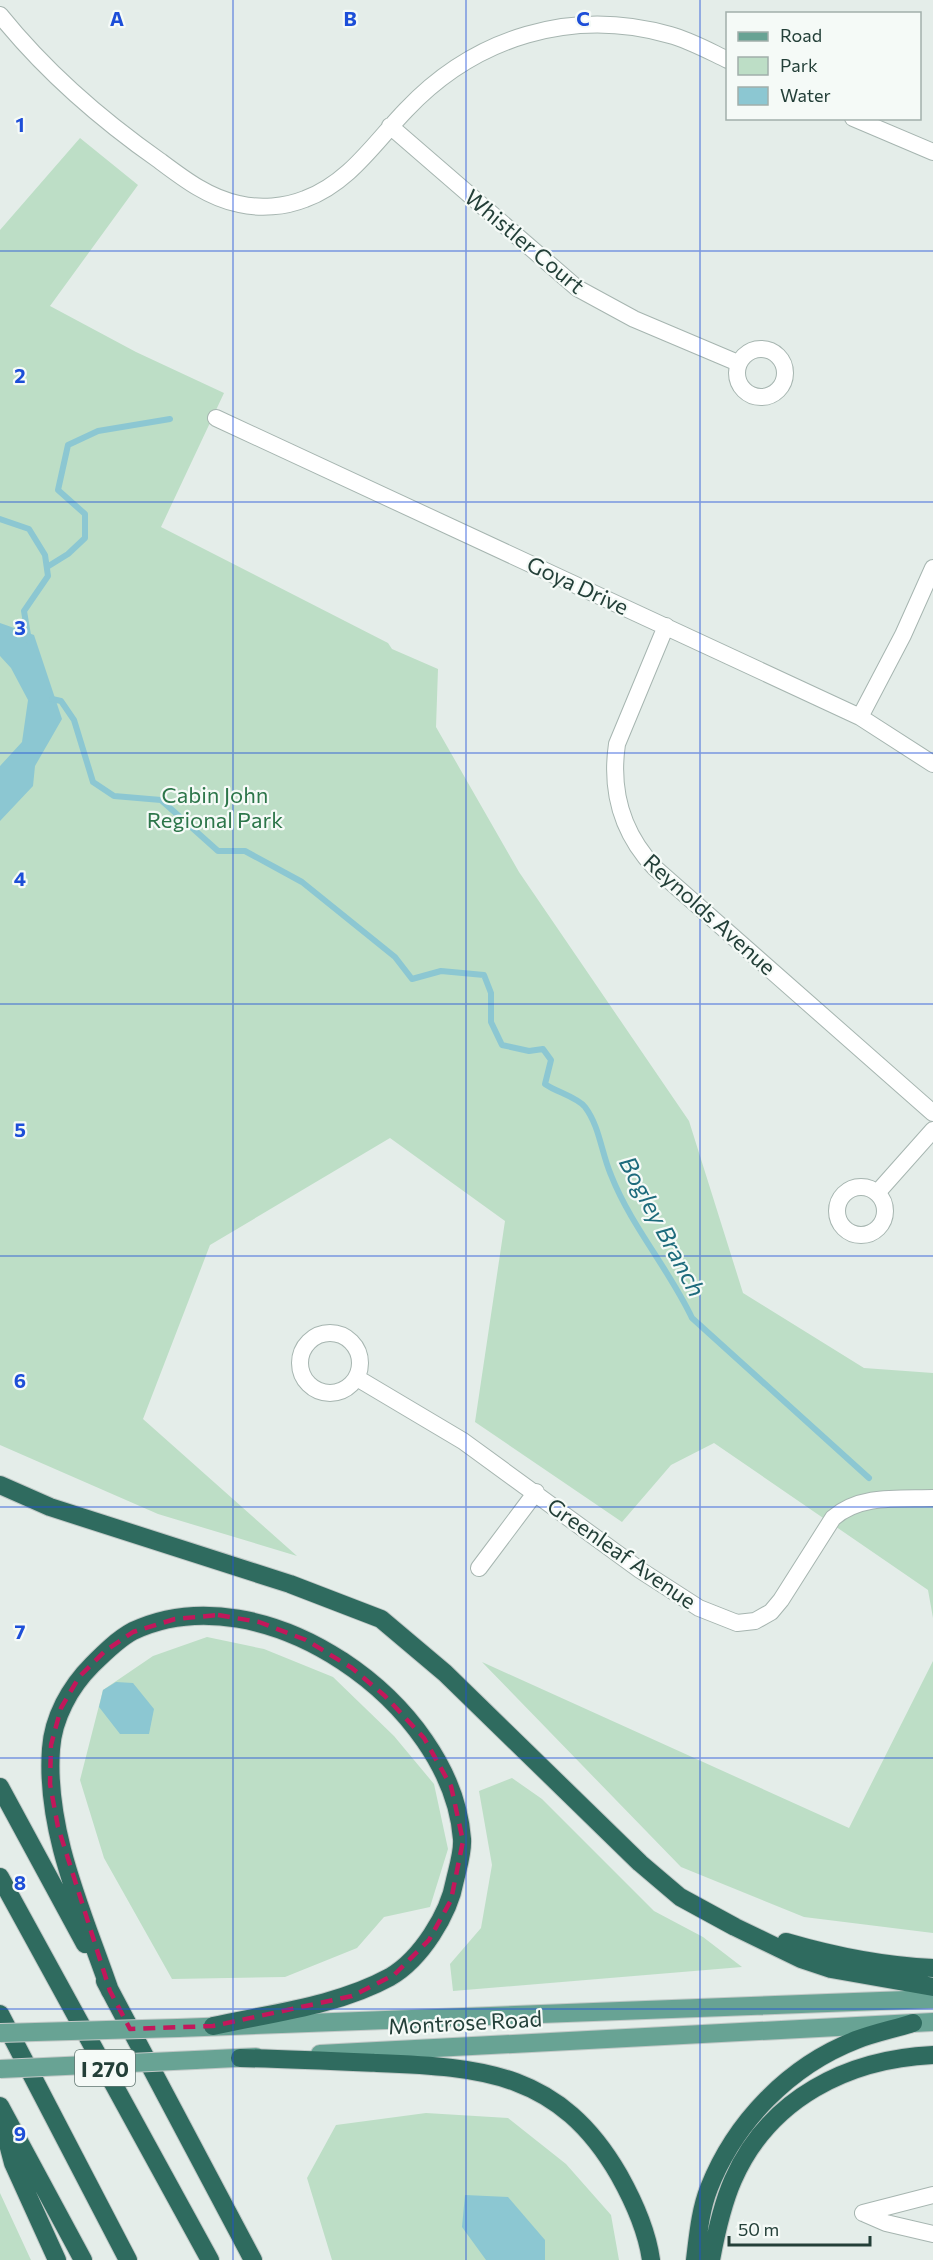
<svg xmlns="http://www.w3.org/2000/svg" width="933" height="2260" font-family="Commissioner,sans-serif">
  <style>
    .green { fill: #bddec6 }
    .water { fill: #8cc7d2 }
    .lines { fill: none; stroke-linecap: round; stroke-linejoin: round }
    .stream { stroke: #8cc7d2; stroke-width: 6 }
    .street-casing { stroke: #a6b5b0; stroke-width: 18 }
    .primary-casing { stroke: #c1c9c7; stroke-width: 20 }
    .highway-casing { stroke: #c1c9c7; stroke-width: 20 }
    .street { stroke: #fff; stroke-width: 16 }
    .primary { stroke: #68a394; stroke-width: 18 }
    .highway { stroke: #2f6b5f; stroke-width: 18 }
    .primary-bridge-casing { stroke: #c1c9c7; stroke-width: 20; stroke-linecap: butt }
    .primary-bridge { stroke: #68a394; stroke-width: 18 }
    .marked { fill: none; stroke: #c2185b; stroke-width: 4.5; stroke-dasharray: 12 8; stroke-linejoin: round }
    .grid { fill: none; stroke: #1d4ed8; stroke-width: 1.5; stroke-opacity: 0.55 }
    .labels { text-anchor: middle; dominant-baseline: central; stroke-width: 4.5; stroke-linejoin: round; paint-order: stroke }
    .shield { fill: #f5faf7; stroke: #627771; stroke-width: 1.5 }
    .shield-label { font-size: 21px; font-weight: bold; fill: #233f38 }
    .street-label { font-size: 22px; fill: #233f38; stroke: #f5faf7 }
    .park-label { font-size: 22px; fill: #2d764a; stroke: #f5faf7 }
    .water-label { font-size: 24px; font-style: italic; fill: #1d6b7c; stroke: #f5faf7 }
    .grid-label { font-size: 20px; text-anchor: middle; font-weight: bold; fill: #1d4ed8; stroke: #f5faf7; stroke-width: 4.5; stroke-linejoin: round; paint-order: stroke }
  </style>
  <rect width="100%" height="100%" fill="#e4ede9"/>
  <path class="green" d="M80 138 138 185 50 306 136 352 224 393 161 527 388 643 392 649 438 669 436 727 519 872 689 1121 743 1293 864 1368 933 1373V1618L928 1590 714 1443 671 1465 622 1522 475 1422 505 1221 390 1138 210 1245 143 1419 297 1556 158 1514 0 1445V230Z
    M207 1637 264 1649 333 1677 394 1736 434 1784 448 1849 430 1907 384 1917 357 1948 285 1977 172 1979 104 1858 80 1780 103 1690 153 1656Z
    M933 1661V1933L804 1917 681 1867 482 1662 849 1828Z
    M512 1778 542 1799 654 1911 703 1937 742 1967 453 1991 450 1964 481 1928 492 1865 479 1791Z
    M426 2113 508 2118 566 2164 611 2215 619 2260H332L307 2178 336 2125Z
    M0 2193 30 2258 31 2260H0Z"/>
  <path class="water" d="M0 623 34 635 62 719 35 766 33 786 0 821V766L22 742 28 700 11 668 0 656Z
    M116 1682 133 1683 154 1709 149 1734H120L99 1707 103 1690Z
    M465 2195 508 2197 545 2240V2260H486L462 2227Z"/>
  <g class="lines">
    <path class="stream" d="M0 519 29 529 45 555 48 576 24 611 29 641
      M47 567 68 554 85 538V514L58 490 68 445 98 431 170 419
      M52 699 61 701 74 720 93 782 114 796 161 800 218 851H245L302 882 395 957 412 979 441 971 484 975 491 993V1022L502 1045 529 1051 543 1049 551 1060 545 1084C556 1092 577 1097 585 1107 600 1127 601 1152 611 1175 631 1226 669 1269 692 1318L869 1478"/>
    <defs>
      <path id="street" d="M0 15C46 72 100 119 160 161 184 179 209 198 239 204 260 209 285 207 305 199 349 183 375 142 406 110 475 37 572 7 670 35 689 40 709 51 728 60
        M853 118 933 152
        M390 126 577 288 634 319 738 363
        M737 373a24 24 0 1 1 48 0a24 24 0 1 1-48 0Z
        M216 418 860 717 933 764
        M666 626 617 744C610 792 622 833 655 868L933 1113
        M860 717 903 635 933 568
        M837 1211a24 24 0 1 1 48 0a24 24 0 1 1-48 0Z
        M877 1193 933 1130
        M300 1363a30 30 0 1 1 60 0a30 30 0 1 1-60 0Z
        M357 1378 463 1441 640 1570 699 1608 737 1623 755 1621 771 1612 781 1600 833 1518C860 1494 900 1499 933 1498
        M479 1568 536 1492
        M863 2213 886 2223 933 2234
        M863 2213 933 2195"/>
      <path id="primary" d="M178 2028 933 1999
        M320 2054 933 2022
        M195 2060 256 2057"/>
      <path id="highway" d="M0 1485 50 1507 290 1584 381 1619 445 1673 640 1863 680 1897 735 1927 801 1959 831 1969 933 1987
        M0 1787 85 1944
        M0 1877 210 2260
        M786 1942C834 1956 883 1966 933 1968
        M105 1981 253 2260
        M110 1991C84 1915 45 1832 51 1749 53 1718 70 1687 92 1665 104 1653 118 1639 133 1631 263 1570 452 1703 462 1839 463 1852 458 1867 455 1880 449 1914 421 1959 390 1977 337 2006 272 2013 213 2026
        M0 2014 128 2260
        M240 2058C286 2059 331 2061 377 2063 484 2067 560 2073 619 2175 633 2200 647 2231 651 2260
        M0 2106 83 2260
        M4 2129 13 2163 57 2260
        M695 2260C698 2236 700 2211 709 2188 735 2122 789 2066 856 2040 874 2033 894 2029 913 2023
        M711 2260C716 2233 722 2205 733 2180 769 2098 848 2059 933 2055"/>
    </defs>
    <use href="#street" class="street-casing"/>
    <use href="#primary" class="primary-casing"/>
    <use href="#highway" class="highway-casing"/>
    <use href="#street" class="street"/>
    <use href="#primary" class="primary"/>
    <use href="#highway" class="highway"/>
    <defs>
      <path id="primary-bridge" d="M0 2033 178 2028
        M0 2069 195 2060"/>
    </defs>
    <use href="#primary-bridge" class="primary-bridge-casing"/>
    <use href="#primary-bridge" class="primary-bridge"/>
  </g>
  <path class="marked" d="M218 1615 259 1622 306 1640 352 1668 385 1696 424 1738 451 1786 463 1841 451 1900 429 1940 394 1975 352 1996 213 2026 130 2029 110 1991 58 1827 50 1784 51 1745 61 1708 79 1677 105 1651 133 1632 175 1619Z"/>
  <path class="grid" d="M233 0V2260M466 0V2260M700 0V2260M0 251H933M0 502H933M0 753H933M0 1004H933M0 1256H933M0 1507H933M0 1758H933M0 2009H933"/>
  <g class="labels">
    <rect class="shield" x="75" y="2050" width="60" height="36" rx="4.5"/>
    <g class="shield-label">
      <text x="105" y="2068">I 270</text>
    </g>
    <g class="street-label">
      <text transform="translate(525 241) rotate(40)">Whistler Court</text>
      <text transform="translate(578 585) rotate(25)">Goya Drive</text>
      <text transform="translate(710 914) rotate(42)">Reynolds Avenue</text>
      <text transform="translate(622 1553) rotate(35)">Greenleaf Avenue</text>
      <text transform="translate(465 2022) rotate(-3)">Montrose Road</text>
    </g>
    <g class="park-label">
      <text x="215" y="794">Cabin John<tspan x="215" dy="25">Regional Park</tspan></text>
    </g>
    <g class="water-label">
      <text transform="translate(663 1226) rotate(62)">Bogley Branch</text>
    </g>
  </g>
  <g class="grid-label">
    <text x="117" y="26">A</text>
    <text x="350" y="26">B</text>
    <text x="583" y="26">C</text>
    <text x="20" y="132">1</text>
    <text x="20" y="383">2</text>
    <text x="20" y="635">3</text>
    <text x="20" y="886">4</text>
    <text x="20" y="1137">5</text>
    <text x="20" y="1388">6</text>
    <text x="20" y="1639">7</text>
    <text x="20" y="1890">8</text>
    <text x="20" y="2141">9</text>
  </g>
  <rect x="726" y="12" width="195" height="108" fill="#f5faf7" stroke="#a1afab" stroke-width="1.5"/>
  <rect x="738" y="32" width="30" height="9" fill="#68a394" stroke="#a1afab" stroke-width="1.5"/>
  <text x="780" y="42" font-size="18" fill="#233f38">Road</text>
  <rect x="738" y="57" width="30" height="18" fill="#bddec6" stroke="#a1afab" stroke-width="1.5"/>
  <text x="780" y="72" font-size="18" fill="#233f38">Park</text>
  <rect x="738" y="87" width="30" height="18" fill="#8cc7d2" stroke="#a1afab" stroke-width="1.5"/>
  <text x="780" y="102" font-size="18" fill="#233f38">Water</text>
  <path d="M729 2236v9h141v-9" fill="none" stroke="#233f38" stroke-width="3"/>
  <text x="738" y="2236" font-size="18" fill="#233f38" stroke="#f5faf7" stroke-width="4.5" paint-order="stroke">50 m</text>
</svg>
